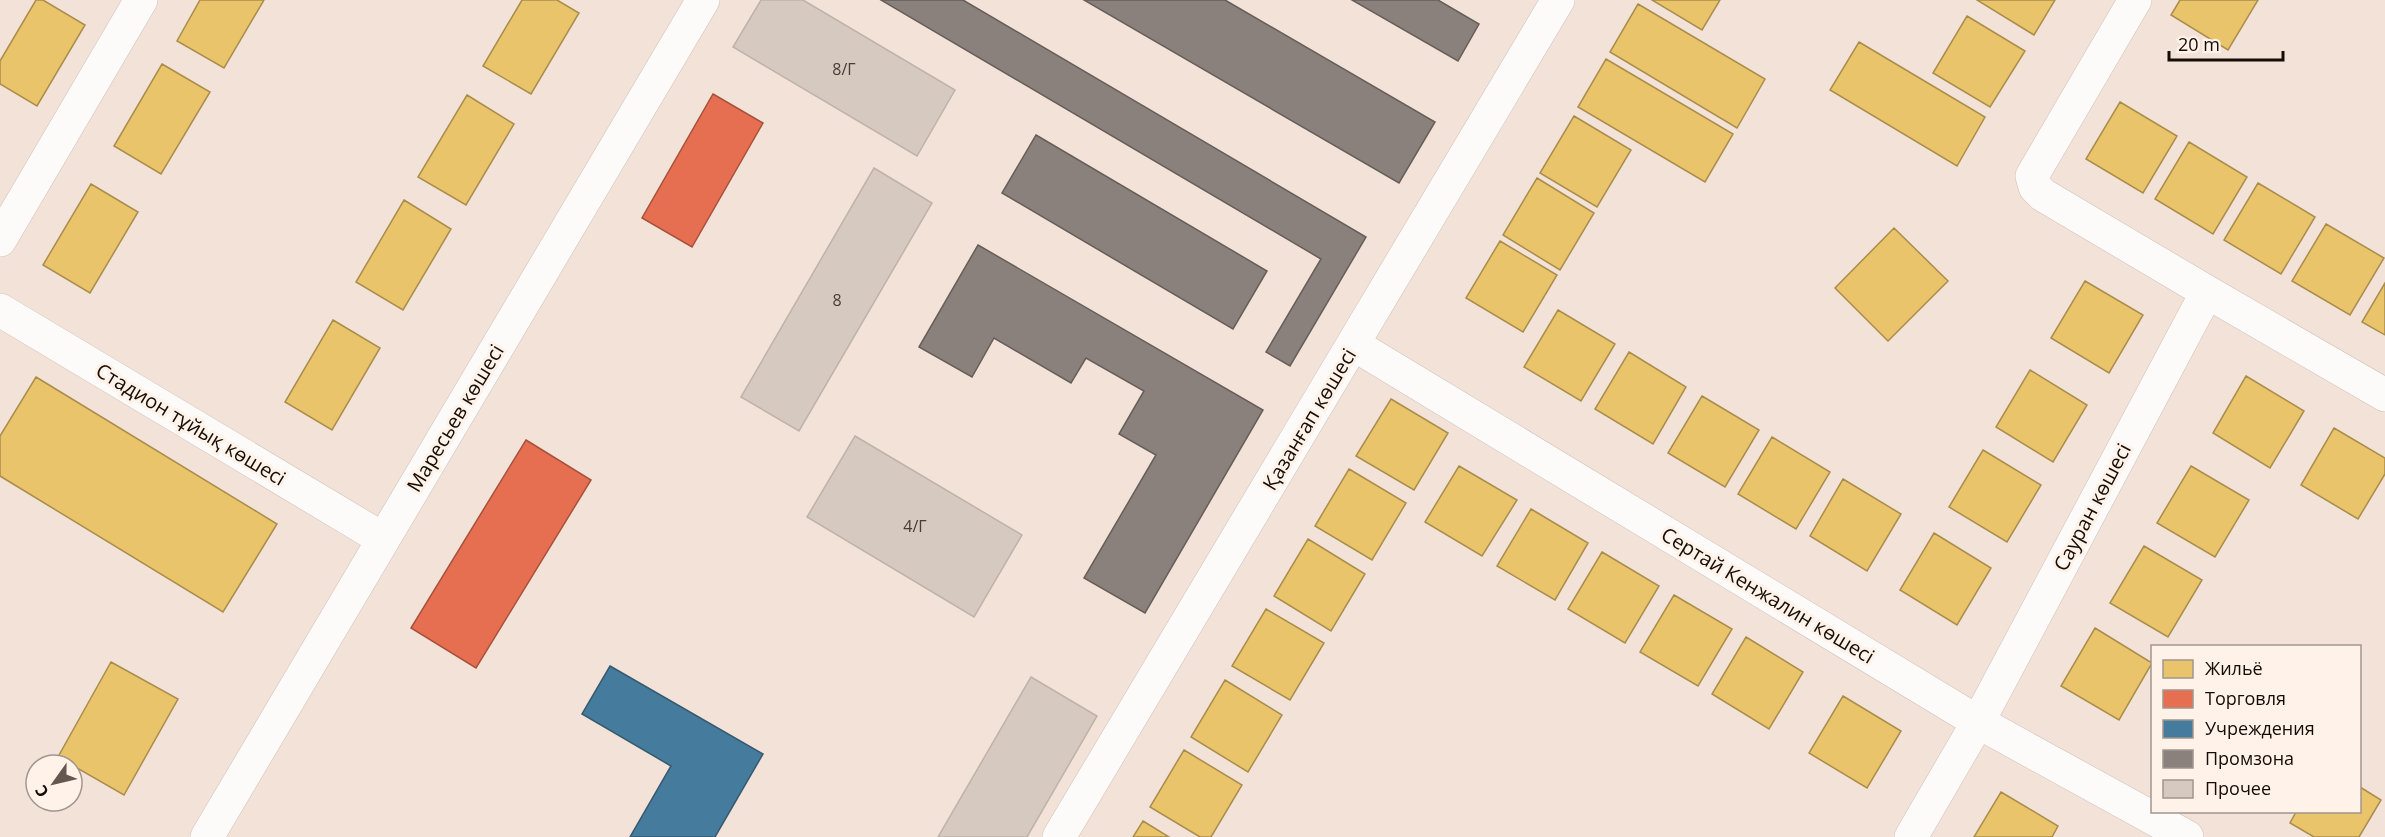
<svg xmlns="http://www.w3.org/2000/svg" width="2385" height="837" font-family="'Open Sans',sans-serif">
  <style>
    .homes { fill: #e9c46a; stroke: #aa8d4c; stroke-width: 1.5 }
    .shops { fill: #e76f51; stroke: #a8513a; stroke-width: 1.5 }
    .public { fill: #457b9d; stroke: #375a70; stroke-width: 1.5 }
    .industry { fill: #8a817c; stroke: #675e59; stroke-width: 1.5 }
    .building { fill: #d6c9c0; stroke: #beb2a9; stroke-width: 1.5 }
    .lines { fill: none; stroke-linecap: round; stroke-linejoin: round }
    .minor-casing { stroke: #cec1b9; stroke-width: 34 }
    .secondary-casing { stroke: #cec1b9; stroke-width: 34 }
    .minor { stroke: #fdfbf9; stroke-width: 33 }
    .secondary { stroke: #fdfbf9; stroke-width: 33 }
    .labels { text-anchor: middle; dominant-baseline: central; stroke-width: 6; stroke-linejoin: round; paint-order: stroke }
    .number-label { font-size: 16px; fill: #473c36 }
    .street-label { font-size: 20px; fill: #160c06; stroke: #fef2e9 }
  </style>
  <rect width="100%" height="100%" fill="#f2e2d7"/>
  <path class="homes" d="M36 0H43L85 25 37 106 0 84V61Z
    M200 0H264L224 68 177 41Z
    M522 0H557L579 13 531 94 483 66Z
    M1652 0H1720L1702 30Z
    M1977 0H2055L2034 35Z
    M2180 0H2258L2228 50 2171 15Z
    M1638 4 1765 79 1737 128 1610 52Z
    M1967 16 2025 51 1990 107 1933 73Z
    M1859 42 1985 117 1957 166 1830 90Z
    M1606 59 1733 134 1705 182 1578 107Z
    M162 64 210 92 161 174 114 146Z
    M467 95 514 124 466 205 418 177Z
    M2120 102 2177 136 2143 193 2086 159Z
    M1574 116 1631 150 1597 207 1540 173Z
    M2189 142 2247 177 2213 234 2155 199Z
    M1537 178 1594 213 1560 270 1503 235Z
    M2258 183 2315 217 2281 274 2224 240Z
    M91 184 138 212 90 293 43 265Z
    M404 200 451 229 403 310 356 282Z
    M2326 224 2384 258 2350 315 2292 281Z
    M1894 228 1948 281 1888 341 1835 288Z
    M1500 241 1557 275 1523 332 1466 298Z
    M2085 281 2143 315 2109 373 2051 338Z
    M2385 283V335L2362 322Z
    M1558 310 1615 344 1581 401 1524 367Z
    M333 320 380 348 332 430 285 402Z
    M1629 352 1686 387 1653 444 1595 409Z
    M2030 370 2087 405 2053 462 1996 427Z
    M2246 376 2304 411 2270 468 2213 433Z
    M36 377 277 524 223 612 0 476V436Z
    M1702 396 1759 430 1725 487 1668 453Z
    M1391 399 1448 433 1414 490 1356 456Z
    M2334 428 2385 458V474L2358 519 2301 485Z
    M1772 437 1830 472 1796 529 1738 494Z
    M1983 450 2041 485 2007 542 1949 507Z
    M1459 466 1517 500 1482 556 1425 522Z
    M2191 466 2249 500 2215 557 2157 523Z
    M1349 469 1406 503 1372 560 1315 526Z
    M1843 479 1901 514 1867 571 1810 536Z
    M1531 509 1588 543 1555 600 1497 566Z
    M1934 533 1991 568 1957 625 1900 590Z
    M1308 539 1365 574 1331 631 1274 596Z
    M2144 546 2202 580 2168 637 2110 603Z
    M1602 552 1659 586 1625 643 1568 609Z
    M1674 595 1732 629 1698 686 1640 652Z
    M1266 609 1324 643 1290 700 1232 666Z
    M2095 628 2152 663 2119 720 2061 686Z
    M1746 637 1803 672 1769 729 1712 694Z
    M111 662 178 699 124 795 58 757Z
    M1225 680 1282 715 1248 772 1191 737Z
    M1843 696 1901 731 1867 788 1809 753Z
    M1184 750 1242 785 1211 837H1200L1150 807Z
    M2360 787 2381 800 2359 837H2314L2290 823 2296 812H2360Z
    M2001 792 2058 826 2052 837H1974Z
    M1143 821 1169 837H1133Z"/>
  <path class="shops" d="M713 94 763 123 692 247 642 218Z
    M526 440 591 480 476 668 411 628Z"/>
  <path class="public" d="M610 666 763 754 715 837H630L671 766 582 714Z"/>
  <path class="industry" d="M881 0H963L1366 237 1290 366 1266 352 1321 259Z
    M1084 0H1225L1435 122 1399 183Z
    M1352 0H1438L1479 24 1458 61Z
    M1036 135 1267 271 1233 329 1002 193Z
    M978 245 1263 410 1145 613 1084 578 1156 455 1119 434 1144 391 1086 358 1071 383 994 338 972 377 919 347Z"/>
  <path class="building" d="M761 0H803L955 90 917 156 733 47Z
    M874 168 932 203 799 431 741 397Z
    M855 436 1022 535 974 617 807 517Z
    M1031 677 1097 716 1027 837H938Z"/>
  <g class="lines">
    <defs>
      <path id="minor" d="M2135 0 2032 176 2035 187 2043 195 2207 292
        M0 240 141 0
        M0 310 383 539
        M1353 344 1978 722 2187 837
        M1059 837 1558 0
        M1911 837 1978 722 2207 292 2385 395"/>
      <path id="secondary" d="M207 837 703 0"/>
    </defs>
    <use href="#minor" class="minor-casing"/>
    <use href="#secondary" class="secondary-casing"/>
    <use href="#minor" class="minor"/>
    <use href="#secondary" class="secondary"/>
  </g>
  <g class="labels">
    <g class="number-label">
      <text x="844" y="69">8/Г</text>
      <text x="837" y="300">8</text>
      <text x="915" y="526">4/Г</text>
    </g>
    <g class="street-label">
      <text transform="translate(455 418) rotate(-59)">Маресьев көшесі</text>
      <text transform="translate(1309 419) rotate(-59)">Қазанғап көшесі</text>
      <text transform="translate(191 424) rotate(31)">Стадион тұйық көшесі</text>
      <text transform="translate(2092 507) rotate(-62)">Сауран көшесі</text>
      <text transform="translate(1768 595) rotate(31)">Сертай Кенжалин көшесі</text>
    </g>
  </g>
  <rect x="2151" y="645" width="210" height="168" fill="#fef2e9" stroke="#a1968e" stroke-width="1.5"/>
  <rect x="2163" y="660" width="30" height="18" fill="#e9c46a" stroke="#a1968e" stroke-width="1.5"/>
  <text x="2205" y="675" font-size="18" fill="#160c06">Жильё</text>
  <rect x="2163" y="690" width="30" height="18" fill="#e76f51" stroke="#a1968e" stroke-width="1.5"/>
  <text x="2205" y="705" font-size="18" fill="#160c06">Торговля</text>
  <rect x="2163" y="720" width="30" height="18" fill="#457b9d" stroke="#a1968e" stroke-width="1.5"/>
  <text x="2205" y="735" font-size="18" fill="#160c06">Учреждения</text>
  <rect x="2163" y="750" width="30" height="18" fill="#8a817c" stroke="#a1968e" stroke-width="1.5"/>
  <text x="2205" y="765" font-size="18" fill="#160c06">Промзона</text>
  <rect x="2163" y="780" width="30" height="18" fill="#d6c9c0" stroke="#a1968e" stroke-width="1.5"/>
  <text x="2205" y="795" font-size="18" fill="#160c06">Прочее</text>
  <g transform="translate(54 783) rotate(236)"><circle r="28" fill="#fef2e9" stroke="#a1968e" stroke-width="1.5"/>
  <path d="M0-4.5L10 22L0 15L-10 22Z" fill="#63574f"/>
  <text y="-9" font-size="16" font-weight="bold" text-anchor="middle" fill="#160c06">С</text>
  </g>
  <path d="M2169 51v9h114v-9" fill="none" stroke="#160c06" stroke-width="3"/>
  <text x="2178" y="51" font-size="18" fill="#160c06" stroke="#fef2e9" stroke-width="4.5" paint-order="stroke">20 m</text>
</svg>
